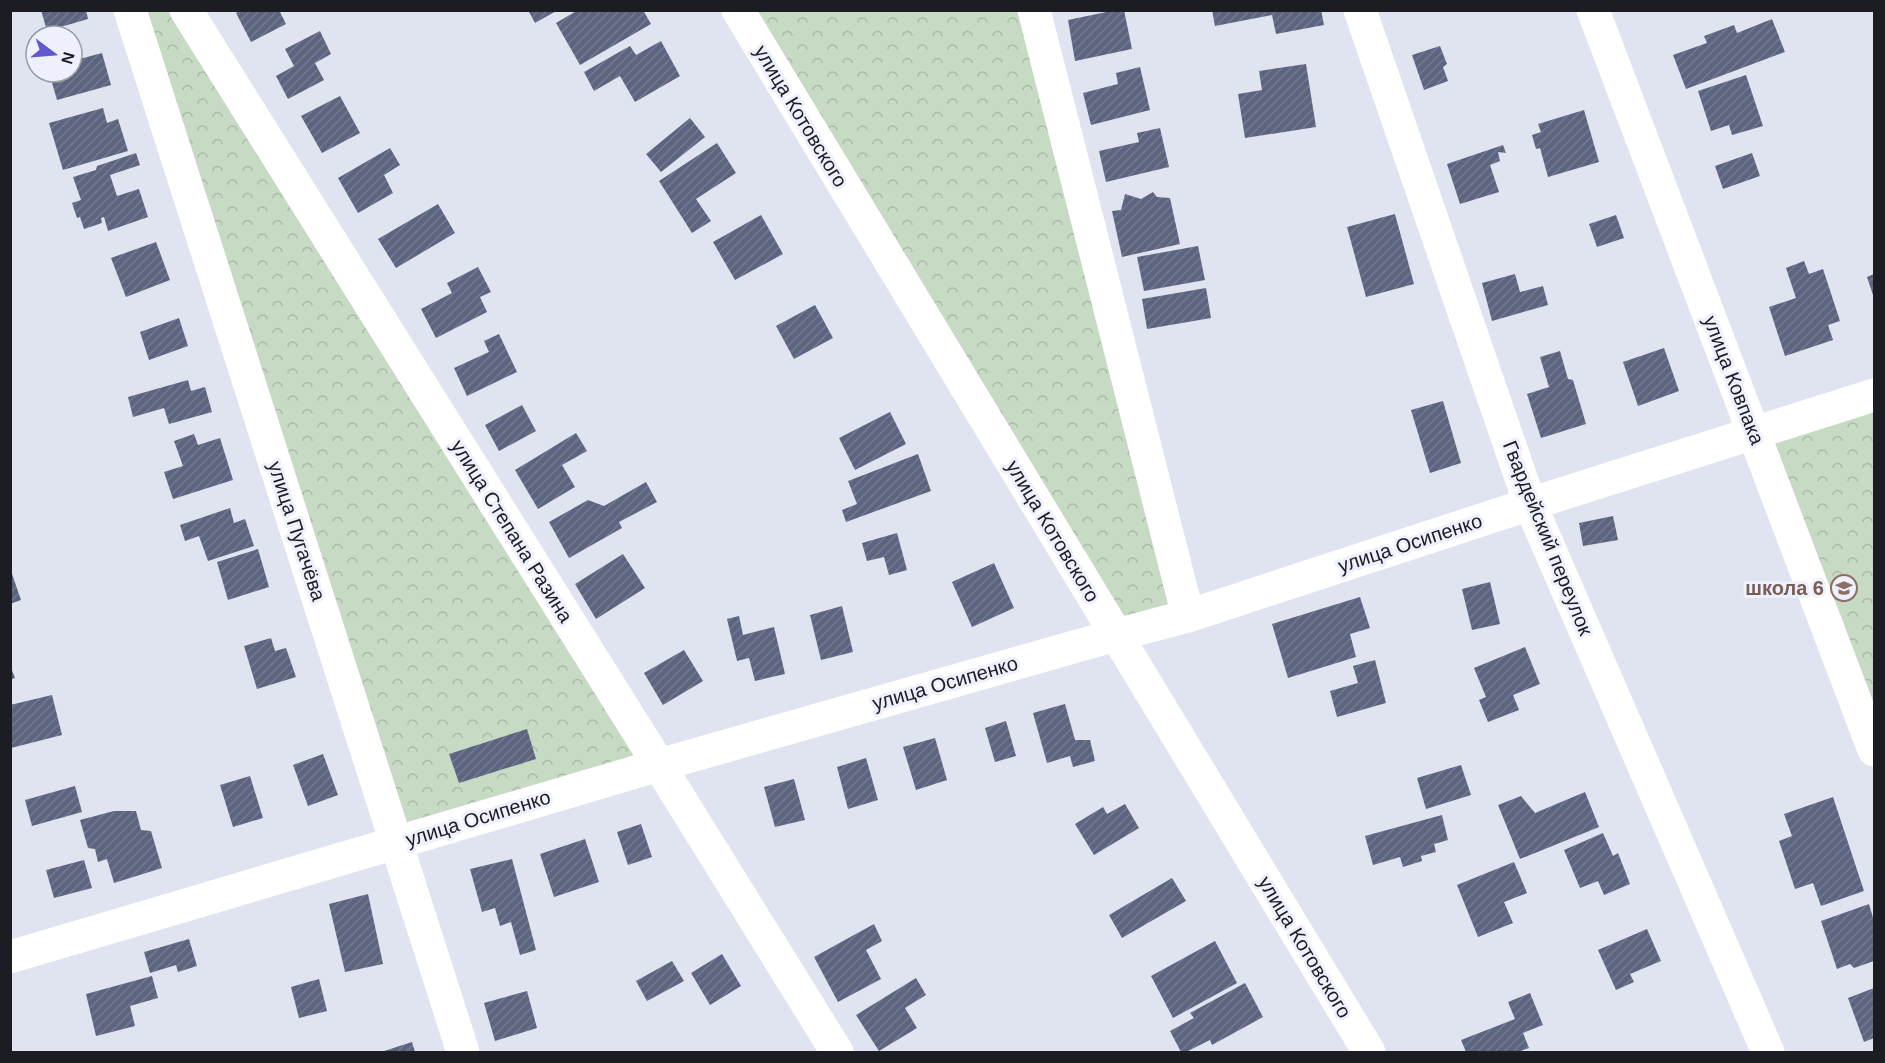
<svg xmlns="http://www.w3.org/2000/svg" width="1885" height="1063" font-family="Helvetica,sans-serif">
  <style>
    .park { fill: url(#park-crowns) }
    .building { fill: url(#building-hatch) }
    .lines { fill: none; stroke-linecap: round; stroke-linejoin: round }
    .minor { stroke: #fff; stroke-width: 33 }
    .labels { text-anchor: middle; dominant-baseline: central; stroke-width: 6; stroke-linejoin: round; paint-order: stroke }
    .street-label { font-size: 20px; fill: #1c1d22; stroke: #eef1fd }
    .education-label { font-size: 20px; font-weight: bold; fill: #785e54; stroke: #eef1fd; text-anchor: end }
  </style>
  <defs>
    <pattern id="park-crowns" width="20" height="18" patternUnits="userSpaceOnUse" patternTransform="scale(1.5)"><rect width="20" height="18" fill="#c7dac4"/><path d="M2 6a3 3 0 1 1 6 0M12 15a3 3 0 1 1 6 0" fill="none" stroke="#aabba8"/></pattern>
    <pattern id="building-hatch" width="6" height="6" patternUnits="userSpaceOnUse" patternTransform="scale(1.5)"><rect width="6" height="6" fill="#5c647f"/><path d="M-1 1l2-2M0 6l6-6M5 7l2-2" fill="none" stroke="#747a8e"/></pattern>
  </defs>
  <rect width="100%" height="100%" fill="#e0e4f0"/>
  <path class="park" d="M127 11H186L659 765 383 847Z
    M738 11H1034L1188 616 1116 635Z
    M1874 395V750L1754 433Z"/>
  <path class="building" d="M41 10H86L88 19 47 31Z
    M242 10H279L286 24 251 42 236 13Z
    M528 10H558L535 23Z
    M578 10H643L651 24 580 65 556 23Z
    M1116 10H1124L1132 49 1075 61 1068 20Z
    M1212 10H1321L1324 25 1276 34 1272 15 1215 26Z
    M1772 19 1785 52 1686 89 1673 55 1707 43 1704 36 1734 25 1737 33Z
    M320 31 331 54 315 63 324 80 288 99 276 76 294 66 285 49Z
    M661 41 680 76 635 102 620 76 594 91 584 72 630 46 636 55Z
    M1440 46 1447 64 1443 67 1448 81 1424 90 1412 55Z
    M102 53 111 85 57 100 49 72H72V61Z
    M1306 64 1316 127 1245 138 1238 94 1262 90 1259 71Z
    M1140 67 1150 110 1091 125 1083 93 1118 84 1116 73Z
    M1746 75 1763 126 1732 135 1729 125 1711 131 1698 91Z
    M340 96 360 133 322 153 301 116Z
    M103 108 107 123 118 119 128 151 63 170 49 123Z
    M1584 110 1599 162 1548 177 1540 148 1536 149 1532 135 1541 132 1538 124Z
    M690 118 705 137 661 172 646 154Z
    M1160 128 1169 167 1106 182 1099 151 1139 142 1137 133Z
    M717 143 736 173 696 199 711 221 692 233 659 181Z
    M1503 145 1506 153 1498 152 1500 161 1490 165 1499 192 1460 204 1447 164Z
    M390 148 400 165 384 175 393 193 358 213 338 178Z
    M136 153 140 165 110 175 117 196 139 189 148 217 108 231 104 217 101 218 102 223 84 229 80 217 77 218 72 203 81 200 73 177 96 170 97 166Z
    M1752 153 1760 176 1723 189 1715 166Z
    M1153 192 1157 197 1170 198 1180 244 1122 257 1112 211 1121 210 1125 194 1141 199Z
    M438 204 455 233 396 268 378 239Z
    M1395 214 1414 284 1366 297 1347 227Z
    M761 215 783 254 735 280 713 242Z
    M1616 215 1624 238 1597 247 1589 224Z
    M156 242 170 280 126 297 111 258Z
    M1198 246 1205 280 1144 291 1137 257Z
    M1804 261 1809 274 1823 269 1840 321 1828 325 1833 340 1785 356 1769 307 1796 298 1786 268Z
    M478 267 491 292 480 297 487 312 436 338 421 309 452 293 447 283Z
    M1515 274 1520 292 1543 286 1548 305 1492 321 1482 283Z
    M1874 274V298L1867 277Z
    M1206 288 1211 318 1147 329 1142 299Z
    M815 305 833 338 794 359 776 326Z
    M179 318 188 346 149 360 140 332Z
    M499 334 517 372 467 396 454 368 489 352 484 341Z
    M1664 348 1679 391 1638 406 1623 362Z
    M1560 351 1568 379 1573 380 1586 424 1541 438 1527 394 1549 387 1540 357Z
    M188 380 191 391 205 387 212 412 169 424 164 408 133 417 128 397Z
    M1443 401 1461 463 1430 473 1411 410Z
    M522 405 536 431 499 451 485 425Z
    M890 412 906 444 855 470 839 438Z
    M576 433 587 451 562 465 575 487 538 509 515 470Z
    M194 434 198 445 220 438 233 480 173 499 164 472 183 466 174 441Z
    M918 454 931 491 846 522 842 510 857 504 848 481Z
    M646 482 657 502 619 522 622 528 569 558 549 522 588 500 604 506Z
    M230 508 234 523 245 519 254 546 208 561 199 536 185 541 180 525Z
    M1613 516 1618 540 1583 546 1579 523Z
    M897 533 907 570 889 575 884 557 867 561 862 543Z
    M258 549 269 587 228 600 217 562Z
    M623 554 645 588 596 619 575 584Z
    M994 563 1014 608 972 627 952 582Z
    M11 571 21 600 10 604V572Z
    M1490 582 1500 624 1472 630 1462 589Z
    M1360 597 1370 628 1350 634 1356 657 1288 678 1272 624Z
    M842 606 853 652 821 660 810 615Z
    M739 616 743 635 774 627 785 674 755 681 749 658 737 661 727 619Z
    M271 638 275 651 286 648 296 677 257 689 244 646Z
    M1525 647 1540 684 1513 695 1519 710 1488 722 1479 700 1486 697 1474 668Z
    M684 650 703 681 663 705 644 673Z
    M1375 660 1386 703 1337 717 1330 691 1358 683 1353 666Z
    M10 665 15 678 10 680Z
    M52 695 62 735 11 748 10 705Z
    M1065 704 1075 740H1090L1095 761 1073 767 1070 756 1047 763 1033 713Z
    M1006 721 1016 756 995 762 985 728Z
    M527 729 536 759 459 783 449 754Z
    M935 738 947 780 916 790 903 747Z
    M323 754 338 795 308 806 293 765Z
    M866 758 878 800 848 809 837 767Z
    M1461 765 1471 795 1426 809 1417 778Z
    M250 776 263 818 233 827 220 785Z
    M794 779 805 820 775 827 764 787Z
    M75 786 82 812 32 826 25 800Z
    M1585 792 1599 827 1520 859 1498 805 1521 796 1535 813Z
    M1833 797 1864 891 1821 906 1813 883 1795 889 1779 841 1792 836 1784 814Z
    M1125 804 1139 828 1094 855 1075 824 1103 807 1107 814Z
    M114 811H136L141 830 151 831 162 868 114 883 107 859 98 862 95 849 88 848 80 820Z
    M1442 815 1448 840 1434 844 1436 852 1421 856 1422 861 1403 867 1400 857 1373 865 1365 836Z
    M641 824 652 857 628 865 617 832Z
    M1603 833 1613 856 1618 853 1630 884 1604 895 1598 881 1580 888 1564 850Z
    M585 839 599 882 554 897 540 854Z
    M512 859 536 950 520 955 511 922 500 926 495 908 482 912 470 869Z
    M84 860 92 888 54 898 46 870Z
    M1514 862 1527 893 1504 902 1513 923 1478 937 1457 885Z
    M1172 878 1186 901 1122 938 1109 915Z
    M368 894 383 964 345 972 329 904Z
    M1869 904 1874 921V961L1854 968 1850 964 1837 969 1821 921Z
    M874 924 882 941 866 950 881 979 838 1002 814 957Z
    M1647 929 1661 961 1630 974 1634 982 1616 990 1598 950Z
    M189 939 197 966 178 972 176 965 150 973 144 952Z
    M1215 941 1237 983 1173 1018 1151 976Z
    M722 954 741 986 710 1005 691 973Z
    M672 961 684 981 647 1001 636 981Z
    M152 976 158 998 130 1006 135 1026 96 1036 86 994Z
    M916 978 926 995 905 1008 917 1028 879 1051 856 1015Z
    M319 979 327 1011 299 1018 291 987Z
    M1245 983 1263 1017 1212 1045 1210 1040 1186 1052H1181L1170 1031 1194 1018 1190 1013Z
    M1874 988V1038L1864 1042 1848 998Z
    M527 991 537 1028 495 1041 484 1003Z
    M1530 993 1543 1025 1523 1033 1529 1048 1518 1052H1466L1461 1040 1515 1019 1508 1002Z
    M412 1042 415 1052H381Z"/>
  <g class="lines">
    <path class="minor" d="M130 10 463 1052
      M186 10 659 765 837 1052
      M738 10 1369 1052
      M1034 10 1188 616
      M1360 10 1530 504 1768 1052
      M1593 10 1874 750
      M10 957 659 765 1116 635 1188 616 1530 504 1874 395"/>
  </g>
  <defs>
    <symbol id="school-ring" viewBox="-11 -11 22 22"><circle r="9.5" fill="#eef1fd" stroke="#8d6e63" stroke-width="1.5"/><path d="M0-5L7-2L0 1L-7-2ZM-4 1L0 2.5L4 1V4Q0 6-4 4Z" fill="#8d6e63"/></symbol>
  </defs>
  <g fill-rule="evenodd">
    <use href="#school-ring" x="1829" y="573" width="30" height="30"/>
  </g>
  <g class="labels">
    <g class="street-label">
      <text transform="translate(801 116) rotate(59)">улица Котовского</text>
      <text transform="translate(1734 380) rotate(69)">улица Ковпака</text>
      <text transform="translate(297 531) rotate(72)">улица Пугачёва</text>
      <text transform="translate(512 531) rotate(58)">улица Степана Разина</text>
      <text transform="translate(1053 531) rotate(59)">улица Котовского</text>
      <text transform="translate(1548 538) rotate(68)">Гвардейский переулок</text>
      <text transform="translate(1410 543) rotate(-18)">улица Осипенко</text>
      <text transform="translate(945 683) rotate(-16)">улица Осипенко</text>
      <text transform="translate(478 818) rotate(-17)">улица Осипенко</text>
      <text transform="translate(1305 947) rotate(59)">улица Котовского</text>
    </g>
    <g class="education-label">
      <text x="1824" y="588">школа 6</text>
    </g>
  </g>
  <rect width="1885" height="1063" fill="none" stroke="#1c1d22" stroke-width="24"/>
  <g transform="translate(54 54) rotate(106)"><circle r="28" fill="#eef1fd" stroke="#9a9ca5" stroke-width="1.5"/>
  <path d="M0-4.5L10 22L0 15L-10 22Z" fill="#6157d0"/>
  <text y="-9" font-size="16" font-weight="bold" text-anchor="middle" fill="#1c1d22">N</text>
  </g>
</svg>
